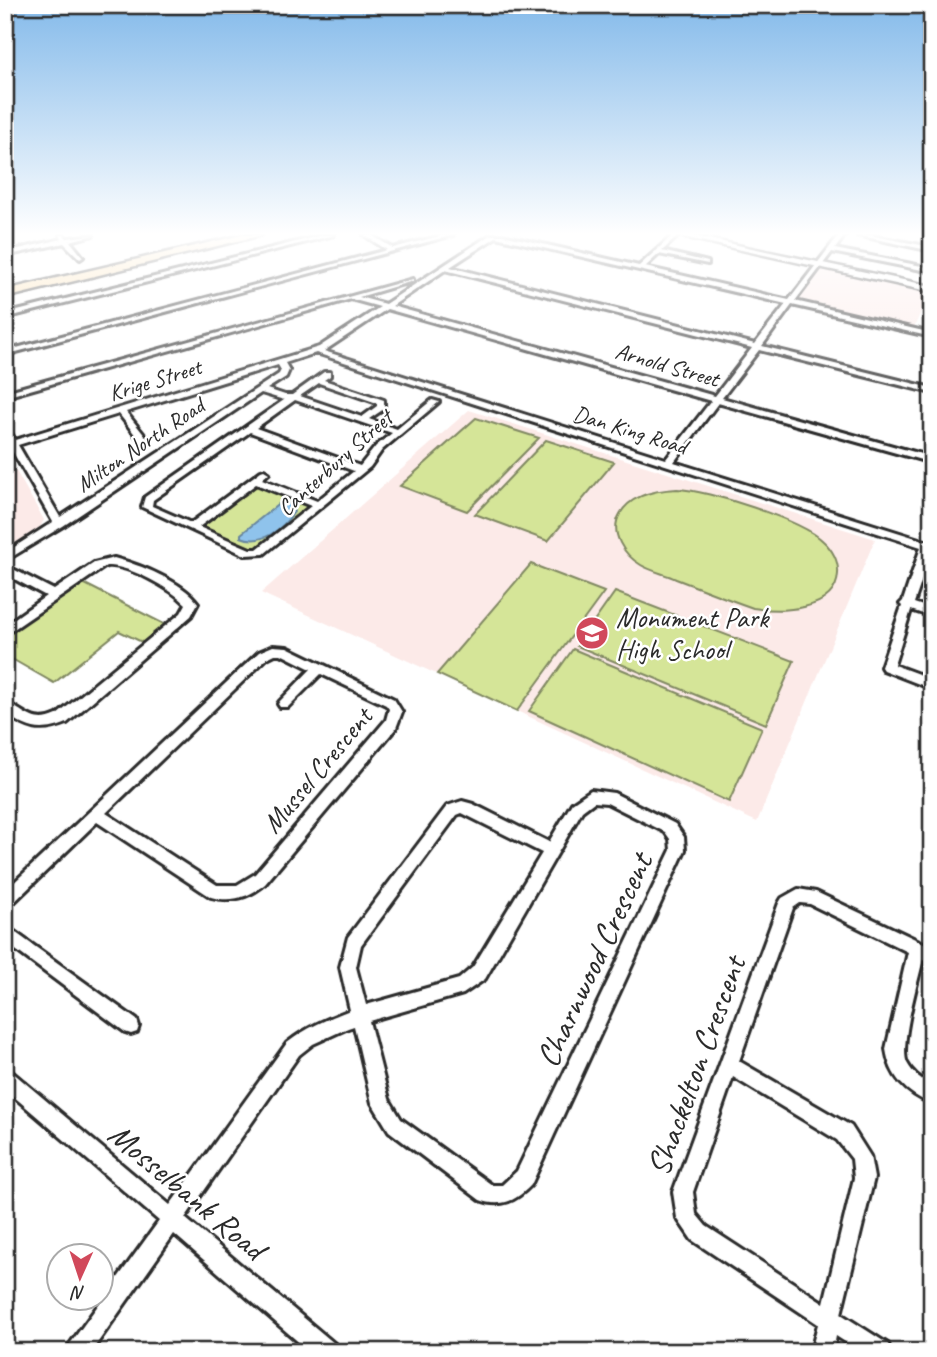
<svg xmlns="http://www.w3.org/2000/svg" width="937" height="1357" font-family="Caveat,sans-serif">
  <style>
    .built { fill: #fceae8 }
    .green { fill: #d5e598; stroke: #808862; stroke-width: 2 }
    .water { fill: #8fc3ec; stroke: #67869f; stroke-width: 2 }
    .lines { fill: none; stroke-linecap: round; stroke-linejoin: round }
    .minor-casing { stroke: #2b2b2b; stroke-width: 6 }
    .secondary-casing { stroke: #2b2b2b; stroke-width: 5 }
    .motorway-casing { stroke: #2b2b2b; stroke-width: 5 }
    .minor { fill: #fff; fill-rule: evenodd }
    .secondary { fill: #fff; fill-rule: evenodd }
    .motorway { fill: #faddab; fill-rule: evenodd }
    .labels { text-anchor: middle; dominant-baseline: central; stroke-width: 5; stroke-linejoin: round; paint-order: stroke }
    .far-street-label { font-size: 23px; fill: #2b2b2b; stroke: #fff }
    .poi-label { font-size: 28px; fill: #2b2b2b; stroke: #fff; text-anchor: start }
    .street-label { font-size: 28px; fill: #2b2b2b; stroke: #fff }
    .near-street-label { font-size: 33px; fill: #2b2b2b; stroke: #fff }
  </style>
  <rect width="100%" height="100%" fill="#fff"/>
  <filter id="ink" filterUnits="userSpaceOnUse"><feTurbulence type="fractalNoise" baseFrequency=".0143" numOctaves="2"/><feDisplacementMap in="SourceGraphic" scale="14" xChannelSelector="R" yChannelSelector="G"/><feConvolveMatrix kernelMatrix="1 2 1 2 8 2 1 2 1" color-interpolation-filters="sRGB"/></filter>
  <g filter="url(#ink)">
    <path class="built" d="M819 265 932 289V311L922 309 913 330 790 302Z
      M469 410 875 539 757 822 261 593Z
      M5 452 44 520 40 527 5 551Z"/>
    <path class="green" d="M476 418 539 438 467 511 400 486Z
      M546 440 614 462 548 541 475 514Z
      M256 485 307 503 308 509 263 548 256 550 203 528V522Z
      M677 489C707 490 802 520 823 541 832 549 839 561 838 574 836 612 780 612 753 608 727 599 702 589 676 579 665 574 651 571 641 565 624 555 609 533 620 514 631 494 657 490 677 489Z
      M531 564 604 592 517 711 437 674Z
      M79 581 168 626 146 644 119 631 54 683 5 655V635Z
      M615 592 794 661 766 724 577 646Z
      M573 649 762 728 729 802 529 711Z"/>
    <path class="water" d="M285 502 291 504 294 512C282 529 262 546 241 537V534L280 503Z"/>
    <g class="lines">
      <defs>
        <path id="minor" d="M60 235H64L67 238 93 235 70 241 83 257 80 259 64 243 5 256V252L62 239Z
          M324 235H334L5 318V314Z
          M364 235H371L393 248 444 235H453L5 355V351L387 250Z
          M490 235H503L639 266 673 235H679L662 251 708 262V264L659 254 645 267 789 300 839 235H845L835 249 932 268V272L832 252 795 301 932 333V337L792 305 762 346 932 388V393L759 350 722 398 932 457V463L718 403 674 462 932 543V550L914 603 932 609V617L911 610 894 665 932 679V689L883 670 881 667 902 606 900 604 903 601 921 547 316 353 285 363 289 370 286 377 267 389 285 395H292L324 372H330V376L324 380 384 400V409L369 419 397 429 432 400 439 402 382 450 370 467 264 554 245 555 142 507 145 497 284 400 261 393 63 526 5 561V553L53 522 10 447 5 449V443L8 442 5 438V427L8 428 15 440 319 347 380 307 351 299 5 397V392L413 279V281L359 297 385 304ZM496 237 786 304 755 344 450 267ZM445 270 752 348 715 396 392 306ZM387 309 711 401 666 459 324 351ZM278 365 281 370 279 374 60 517 18 445 119 414 140 441H146V437L126 412ZM319 383 377 403V406L362 417 300 396ZM295 400 392 433 376 446 360 466 256 428ZM250 432 354 471 317 501 262 479 269 473 264 470 261 471 191 523 152 506 153 500ZM256 484 311 506 257 549H250L199 527Z
          M857 235H868L932 247V251Z
          M114 558C140 565 182 581 198 603L191 616 67 723C40 734 29 729 5 714V702C26 711 33 726 57 715L181 613 186 604C171 588 127 564 106 566L5 635V625L46 596 5 574V565L54 590 94 563Z
          M273 646 287 647 394 699 402 712 396 728 265 884C250 897 231 903 211 897L97 822 10 906 5 908V891L259 652ZM275 654H281L311 669 280 701 278 704 280 707H288L321 674 386 705 389 709 386 720 255 874 237 885H217L106 813 267 658Z
          M591 790 614 793 675 824 684 837 685 850 531 1185C516 1201 501 1208 480 1200L389 1131 372 1103 354 1026 348 1028 313 1044 299 1055 185 1218 335 1344 338 1352H310L174 1234 91 1352H67L70 1344 159 1221 5 1089V1068L11 1071 170 1205 287 1043C306 1028 327 1019 350 1010L340 967 348 937 447 806 462 801 473 804 549 842 572 803ZM594 802 607 803 665 832 670 839 671 850 517 1171 502 1185H492L401 1119 389 1099 369 1021 463 994 485 979 582 811ZM462 813 542 853 473 967 459 979 366 1005 356 967 361 945 457 815Z
          M798 889 816 892 932 947V963L923 959C918 980 899 1047 907 1063 912 1073 922 1080 932 1085V1104C906 1093 890 1077 886 1049L908 952 810 904 800 903 793 908 739 1061 851 1126 870 1156 874 1178 841 1314 888 1344 891 1352H861L836 1336 833 1352H811L818 1324 692 1240 677 1218 673 1192 779 903 782 898ZM733 1077 837 1140 852 1159 854 1178 824 1303 706 1226 696 1214 693 1192Z
          M5 925 137 1020 139 1026 137 1032 131 1034 125 1032 5 942Z"/>
        <path id="secondary" d="M674 235H690L932 286V292Z"/>
        <path id="motorway" d="M242 235H262L5 298V290Z"/>
      </defs>
      <use href="#minor" class="minor-casing"/>
      <use href="#secondary" class="secondary-casing"/>
      <use href="#motorway" class="motorway-casing"/>
      <use href="#minor" class="minor"/>
      <use href="#secondary" class="secondary"/>
      <use href="#motorway" class="motorway"/>
    </g>
  </g>
  <linearGradient id="sky" x2="0" y2="1"><stop stop-color="#84baea"/><stop offset="0.55" stop-color="#fff"/><stop offset="1" stop-color="#fff" stop-opacity="0"/></linearGradient>
  <rect width="937" height="425" fill="url(#sky)"/>
  <defs>
    <symbol id="school-disc" viewBox="-11 -11 22 22"><circle r="9.5" fill="#d1495b" stroke="#fff"/><path d="M0-5L7-2L0 1L-7-2ZM-4 1L0 2.5L4 1V4Q0 6-4 4Z" fill="#fff"/></symbol>
  </defs>
  <g fill-rule="evenodd">
    <use href="#school-disc" x="573" y="614" width="38" height="38"/>
  </g>
  <g class="labels">
    <g class="far-street-label">
      <text transform="translate(667 365) rotate(16)">Arnold Street</text>
      <text transform="translate(155 380) rotate(-17)">Krige Street</text>
      <text transform="translate(630 430) rotate(17)">Dan King Road</text>
      <text transform="translate(140 445) rotate(-34)">Milton North Road</text>
      <text transform="translate(335 463) rotate(-42)">Canterbury Street</text>
    </g>
    <g class="poi-label">
      <text x="616" y="617">Monument Park<tspan x="616" dy="32">High School</tspan></text>
    </g>
    <g class="street-label">
      <text transform="translate(317 770) rotate(-50)">Mussel Crescent</text>
    </g>
    <g class="near-street-label">
      <text transform="translate(594 960) rotate(-65)">Charnwood Crescent</text>
      <text transform="translate(696 1066) rotate(-70)">Shackelton Crescent</text>
      <text transform="translate(187 1191) rotate(40)">Mosselbank Road</text>
    </g>
  </g>
  <rect width="937" height="1357" fill="none" stroke="#fff" stroke-width="28"/>
  <rect x="14" y="14" width="909" height="1329" fill="none" stroke="#2b2b2b" stroke-width="2.5" filter="url(#ink)"/>
  <g transform="translate(80 1277) rotate(183)"><circle r="33" fill="#ffffff" stroke="#aaaaaa" stroke-width="2"/>
  <path d="M0-5L12 26L0 18L-12 26Z" fill="#d1495b"/>
  <text y="-10" font-size="19" font-weight="bold" text-anchor="middle" fill="#2b2b2b">N</text>
  </g>
</svg>
